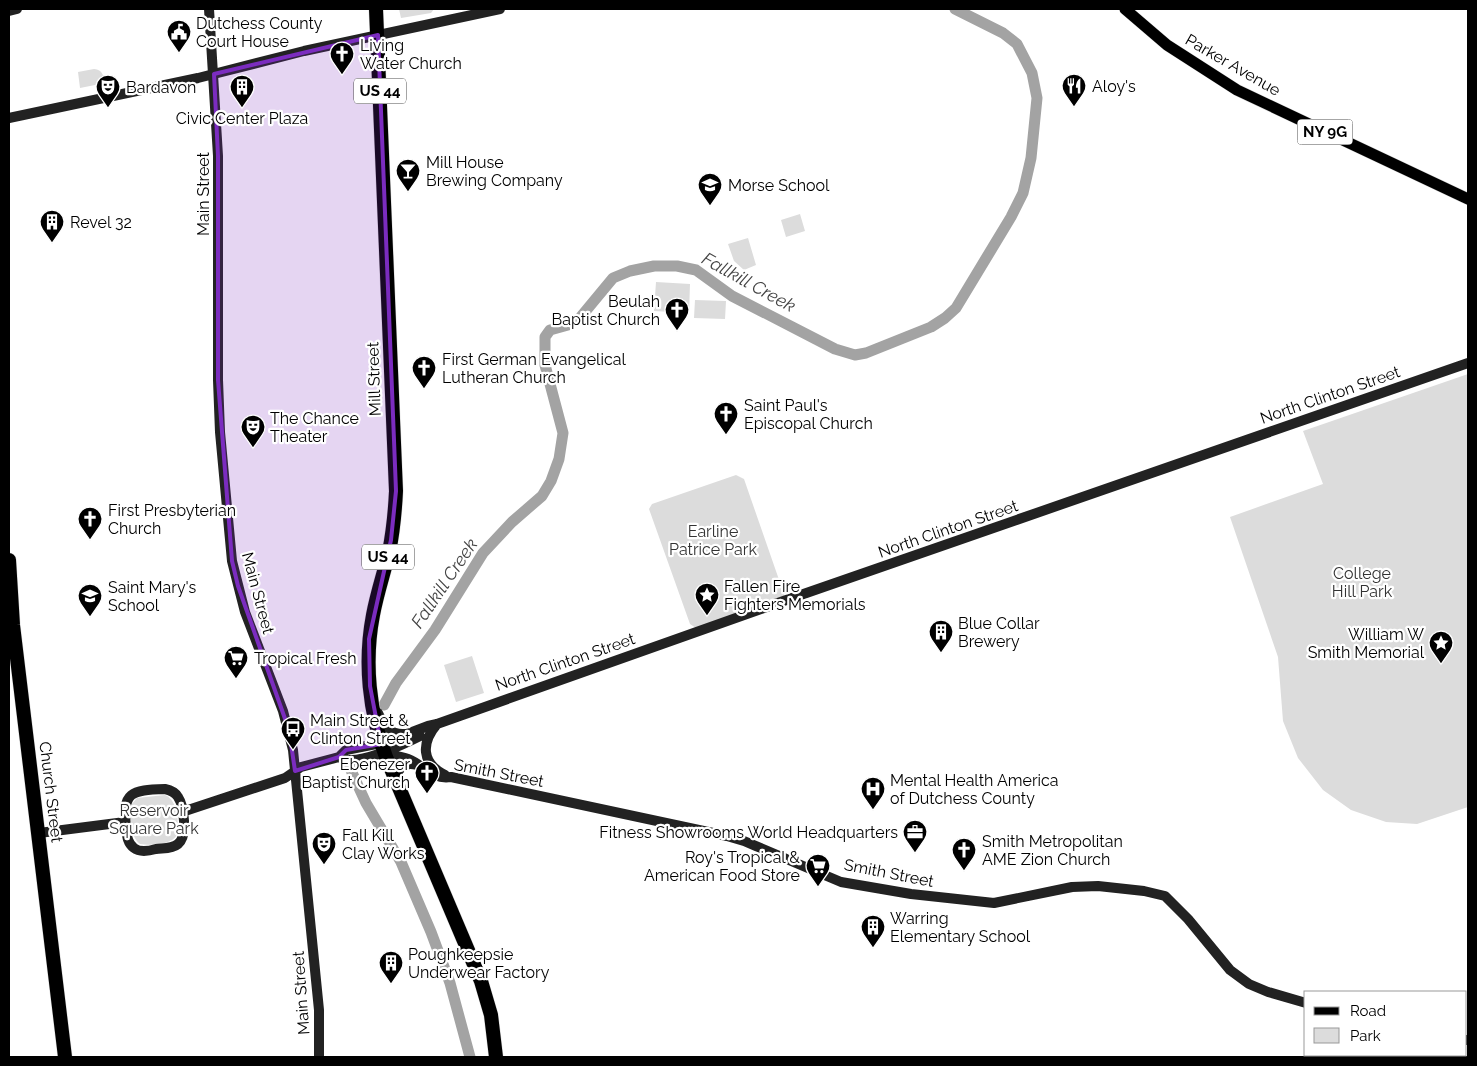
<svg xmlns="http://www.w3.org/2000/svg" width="1477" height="1066" font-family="Raleway,sans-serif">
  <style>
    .green { fill: #dcdcdc }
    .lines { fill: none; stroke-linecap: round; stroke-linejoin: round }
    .river { stroke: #a3a3a3; stroke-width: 11 }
    .primary-casing { stroke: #dbdbdb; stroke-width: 12 }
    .highway-casing { stroke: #dbdbdb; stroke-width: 15 }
    .secondary { stroke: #222; stroke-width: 10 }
    .primary { stroke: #000; stroke-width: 11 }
    .highway { stroke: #000; stroke-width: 14 }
    .marked { fill: #7b2cbf; fill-opacity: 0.2; stroke: #7b2cbf; stroke-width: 4; stroke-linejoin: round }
    .labels { text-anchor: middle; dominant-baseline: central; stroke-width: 4.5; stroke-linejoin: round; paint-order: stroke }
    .shield { fill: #fff; stroke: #4c4c4c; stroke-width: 1 }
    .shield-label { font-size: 15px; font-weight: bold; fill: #000 }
    .poi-label { font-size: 16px; fill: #000; stroke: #fff; text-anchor: start }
    .street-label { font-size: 16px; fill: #000; stroke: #fff }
    .park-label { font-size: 16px; fill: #333; stroke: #fff }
    .water-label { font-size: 18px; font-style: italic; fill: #444; stroke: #fff }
  </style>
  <rect width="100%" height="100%" fill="#fff"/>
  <path class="green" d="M399 9H434L431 13 401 18Z
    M94 69C103 70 103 75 105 83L80 88 78 72Z
    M800 214 805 231 786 237 781 220Z
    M748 238 756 265 744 270 734 261 728 244Z
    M656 282 690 284 689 313 654 311Z
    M695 300 726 301 725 319 694 318Z
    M1468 374V807L1417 824 1386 822 1351 810 1323 790 1298 758 1283 721 1278 657 1230 517 1323 484 1303 431Z
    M736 475 744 479 785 597 696 628 690 624 649 509 652 504Z
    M472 656 484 693 456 702 444 665Z
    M165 795C178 800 179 823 177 835 171 845 151 846 140 844 130 837 129 816 131 805L137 798Z"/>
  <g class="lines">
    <path class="river" d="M384 705 396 683 435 630 483 553 512 522 542 496 551 481 559 459 563 433 545 365V337L550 330 568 325 579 319 613 278 630 271 654 266H677L696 270 732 296 835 349 855 355 866 353 931 327 945 318 956 308 1011 217 1023 193 1031 158 1037 98 1032 73 1017 44 1003 33 955 9
      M349 766 366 803 401 862 431 932 450 983 470 1057"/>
    <defs>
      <path id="primary" d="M1125 9 1167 45 1237 90 1468 199"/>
      <path id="highway" d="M376 9 396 491C395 512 393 532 389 552 384 573 377 593 373 615 364 662 369 712 386 757L481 981 491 1015 496 1057
        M9 560 13 625 65 1057"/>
    </defs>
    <use href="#primary" class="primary-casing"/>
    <use href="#highway" class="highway-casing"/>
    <path class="secondary" d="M209 9 218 156V380L220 432 232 561 245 612 283 711 293 750 319 1010V1057
      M9 11 17 9
      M9 118 198 78 304 51 500 9
      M378 713C384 726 389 735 405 734
      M437 724C421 743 421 763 445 775
      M384 753C392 755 400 756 408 759 424 765 431 780 451 777L727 836 744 841 841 882 911 894 994 903 1072 887 1098 886 1144 891 1165 896 1188 919 1230 970 1249 984 1268 992 1306 1003
      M339 757C355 768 404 744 420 736
      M396 782C396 769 404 761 417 765
      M165 789C170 790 175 792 178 797 184 806 188 836 178 844 172 849 163 848 156 849 149 851 140 853 134 848 127 843 127 835 126 827 122 792 131 790 165 789Z
      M182 812 285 778 301 767 339 757 346 750 386 742 428 726 437 724 792 598 1468 363
      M39 833 125 822
      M1466 1040H1468"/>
    <use href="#primary" class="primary"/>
    <use href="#highway" class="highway"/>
  </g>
  <path class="marked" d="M378 35 396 491 391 540 369 639 370 686 381 744 346 750 339 757 295 771 289 730 238 586 232 561 218 380V156L214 74Z"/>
  <defs>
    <symbol id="civic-pin" viewBox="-11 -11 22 30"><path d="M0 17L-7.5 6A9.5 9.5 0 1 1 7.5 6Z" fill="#000" stroke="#fff"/><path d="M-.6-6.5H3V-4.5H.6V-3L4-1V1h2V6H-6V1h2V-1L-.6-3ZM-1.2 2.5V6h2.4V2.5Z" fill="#fff"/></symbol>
    <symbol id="church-pin" viewBox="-11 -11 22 30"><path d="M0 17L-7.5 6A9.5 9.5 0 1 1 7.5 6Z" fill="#000" stroke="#fff"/><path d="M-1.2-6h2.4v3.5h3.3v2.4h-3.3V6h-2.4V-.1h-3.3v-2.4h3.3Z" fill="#fff"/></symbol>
    <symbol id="restaurant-pin" viewBox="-11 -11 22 30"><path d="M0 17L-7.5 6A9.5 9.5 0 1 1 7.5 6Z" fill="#000" stroke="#fff"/><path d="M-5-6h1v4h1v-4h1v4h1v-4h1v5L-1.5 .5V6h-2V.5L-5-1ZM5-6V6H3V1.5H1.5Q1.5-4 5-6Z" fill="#fff"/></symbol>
    <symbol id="theatre-pin" viewBox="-11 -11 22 30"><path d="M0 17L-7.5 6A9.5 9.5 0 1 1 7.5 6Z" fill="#000" stroke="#fff"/><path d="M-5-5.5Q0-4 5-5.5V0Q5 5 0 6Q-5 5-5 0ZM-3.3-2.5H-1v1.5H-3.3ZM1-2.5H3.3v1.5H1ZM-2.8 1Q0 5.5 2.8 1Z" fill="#fff"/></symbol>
    <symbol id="building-pin" viewBox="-11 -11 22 30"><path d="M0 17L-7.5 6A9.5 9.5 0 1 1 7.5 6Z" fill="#000" stroke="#fff"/><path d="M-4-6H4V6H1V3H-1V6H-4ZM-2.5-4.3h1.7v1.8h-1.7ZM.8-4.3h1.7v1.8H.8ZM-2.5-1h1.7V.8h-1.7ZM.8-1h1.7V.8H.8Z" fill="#fff"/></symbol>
    <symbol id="bar-pin" viewBox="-11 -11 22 30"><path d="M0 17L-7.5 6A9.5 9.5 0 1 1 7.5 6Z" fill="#000" stroke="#fff"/><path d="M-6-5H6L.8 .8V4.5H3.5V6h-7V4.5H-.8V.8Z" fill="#fff"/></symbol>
    <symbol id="school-pin" viewBox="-11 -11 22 30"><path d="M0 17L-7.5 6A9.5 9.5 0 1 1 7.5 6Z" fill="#000" stroke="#fff"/><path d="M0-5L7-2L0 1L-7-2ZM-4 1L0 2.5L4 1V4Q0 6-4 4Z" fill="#fff"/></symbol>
    <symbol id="sight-pin" viewBox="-11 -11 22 30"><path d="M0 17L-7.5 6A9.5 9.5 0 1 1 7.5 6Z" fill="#000" stroke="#fff"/><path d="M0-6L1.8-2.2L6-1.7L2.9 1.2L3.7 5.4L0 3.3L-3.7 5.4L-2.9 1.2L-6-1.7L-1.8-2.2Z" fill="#fff"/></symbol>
    <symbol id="supermarket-pin" viewBox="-11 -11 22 30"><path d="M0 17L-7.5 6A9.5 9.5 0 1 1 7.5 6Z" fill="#000" stroke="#fff"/><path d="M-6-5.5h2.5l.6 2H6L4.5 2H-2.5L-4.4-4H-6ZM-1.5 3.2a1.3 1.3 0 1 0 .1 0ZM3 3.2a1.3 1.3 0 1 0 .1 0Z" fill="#fff"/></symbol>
    <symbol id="bus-pin" viewBox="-11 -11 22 30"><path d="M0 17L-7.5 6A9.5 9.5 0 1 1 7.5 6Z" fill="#000" stroke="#fff"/><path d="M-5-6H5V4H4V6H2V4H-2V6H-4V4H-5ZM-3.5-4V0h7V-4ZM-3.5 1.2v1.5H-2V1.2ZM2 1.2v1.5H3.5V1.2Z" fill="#fff"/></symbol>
    <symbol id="hospital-pin" viewBox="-11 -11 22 30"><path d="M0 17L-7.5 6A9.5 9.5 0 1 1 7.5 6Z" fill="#000" stroke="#fff"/><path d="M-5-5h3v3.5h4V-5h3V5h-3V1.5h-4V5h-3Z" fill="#fff"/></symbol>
    <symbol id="office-pin" viewBox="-11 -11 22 30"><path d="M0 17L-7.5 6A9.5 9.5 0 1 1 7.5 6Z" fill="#000" stroke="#fff"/><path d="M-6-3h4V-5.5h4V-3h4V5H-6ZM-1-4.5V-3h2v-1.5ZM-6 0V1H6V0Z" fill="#fff"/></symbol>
  </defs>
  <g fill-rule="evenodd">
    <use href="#civic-pin" x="165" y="18" width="28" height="38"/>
    <use href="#church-pin" x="328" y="40" width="28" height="38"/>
    <use href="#restaurant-pin" x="1060" y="72" width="28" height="38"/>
    <use href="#theatre-pin" x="94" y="73" width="28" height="38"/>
    <use href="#building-pin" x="228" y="73" width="28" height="38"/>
    <use href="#bar-pin" x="394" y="157" width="28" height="38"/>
    <use href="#school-pin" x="696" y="171" width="28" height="38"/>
    <use href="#building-pin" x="38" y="208" width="28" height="38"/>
    <use href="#church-pin" x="663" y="296" width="28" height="38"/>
    <use href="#church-pin" x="410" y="354" width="28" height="38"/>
    <use href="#church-pin" x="712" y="400" width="28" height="38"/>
    <use href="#theatre-pin" x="239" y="413" width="28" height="38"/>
    <use href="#church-pin" x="76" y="505" width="28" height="38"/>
    <use href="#sight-pin" x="693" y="581" width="28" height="38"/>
    <use href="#school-pin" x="76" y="582" width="28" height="38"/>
    <use href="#building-pin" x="927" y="618" width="28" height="38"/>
    <use href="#sight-pin" x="1427" y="629" width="28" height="38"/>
    <use href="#supermarket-pin" x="222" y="644" width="28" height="38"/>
    <use href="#bus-pin" x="279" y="715" width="28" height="38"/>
    <use href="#church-pin" x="413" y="759" width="28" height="38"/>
    <use href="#hospital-pin" x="859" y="775" width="28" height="38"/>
    <use href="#office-pin" x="901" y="818" width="28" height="38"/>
    <use href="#theatre-pin" x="310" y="830" width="28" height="38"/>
    <use href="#church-pin" x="950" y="836" width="28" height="38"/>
    <use href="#supermarket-pin" x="804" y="852" width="28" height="38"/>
    <use href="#building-pin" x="859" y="913" width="28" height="38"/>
    <use href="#building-pin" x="377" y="949" width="28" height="38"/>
  </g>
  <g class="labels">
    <g class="shield">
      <rect x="354" y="78.5" width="52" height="25" rx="4"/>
      <rect x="1297.5" y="119.5" width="55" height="25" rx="4"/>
      <rect x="362" y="544.5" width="52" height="25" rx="4"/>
    </g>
    <g class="shield-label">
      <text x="380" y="91">US 44</text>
      <text x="1325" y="132">NY 9G</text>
      <text x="388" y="557">US 44</text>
    </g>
    <g class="poi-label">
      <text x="196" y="23">Dutchess County<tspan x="196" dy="18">Court House</tspan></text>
      <text x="360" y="45">Living<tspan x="360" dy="18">Water Church</tspan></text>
      <text x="1092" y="86">Aloy's</text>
      <text x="126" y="87">Bardavon</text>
      <text x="242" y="118" text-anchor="middle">Civic Center Plaza</text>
      <text x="426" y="162">Mill House<tspan x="426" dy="18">Brewing Company</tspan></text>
      <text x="728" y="185">Morse School</text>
      <text x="70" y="222">Revel 32</text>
      <text x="660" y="301" text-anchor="end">Beulah<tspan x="660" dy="18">Baptist Church</tspan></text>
      <text x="442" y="359">First German Evangelical<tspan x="442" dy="18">Lutheran Church</tspan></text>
      <text x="744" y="405">Saint Paul's<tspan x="744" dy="18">Episcopal Church</tspan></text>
      <text x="270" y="418">The Chance<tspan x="270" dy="18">Theater</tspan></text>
      <text x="108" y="510">First Presbyterian<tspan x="108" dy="18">Church</tspan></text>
      <text x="724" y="586">Fallen Fire<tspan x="724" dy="18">Fighters Memorials</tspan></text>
      <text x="108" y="587">Saint Mary's<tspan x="108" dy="18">School</tspan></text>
      <text x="958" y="623">Blue Collar<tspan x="958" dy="18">Brewery</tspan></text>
      <text x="1424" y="634" text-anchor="end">William W<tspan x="1424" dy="18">Smith Memorial</tspan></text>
      <text x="254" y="658">Tropical Fresh</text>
      <text x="310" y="720">Main Street &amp;<tspan x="310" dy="18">Clinton Street</tspan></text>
      <text x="410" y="764" text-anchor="end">Ebenezer<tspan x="410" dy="18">Baptist Church</tspan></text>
      <text x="890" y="780">Mental Health America<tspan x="890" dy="18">of Dutchess County</tspan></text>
      <text x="898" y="832" text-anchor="end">Fitness Showrooms World Headquarters</text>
      <text x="342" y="835">Fall Kill<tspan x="342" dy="18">Clay Works</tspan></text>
      <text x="982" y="841">Smith Metropolitan<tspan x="982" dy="18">AME Zion Church</tspan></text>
      <text x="800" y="857" text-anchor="end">Roy's Tropical &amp;<tspan x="800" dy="18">American Food Store</tspan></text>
      <text x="890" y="918">Warring<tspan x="890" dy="18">Elementary School</tspan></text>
      <text x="408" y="954">Poughkeepsie<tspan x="408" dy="18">Underwear Factory</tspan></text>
    </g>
    <g class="street-label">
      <text transform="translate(1233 65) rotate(30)">Parker Avenue</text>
      <text transform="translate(203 194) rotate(-90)">Main Street</text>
      <text transform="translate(374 379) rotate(-92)">Mill Street</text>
      <text transform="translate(1330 395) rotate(-19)">North Clinton Street</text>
      <text transform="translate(948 529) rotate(-19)">North Clinton Street</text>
      <text transform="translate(258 593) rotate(75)">Main Street</text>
      <text transform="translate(565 662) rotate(-19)">North Clinton Street</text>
      <text transform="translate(499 773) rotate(11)">Smith Street</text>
      <text transform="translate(51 792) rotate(83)">Church Street</text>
      <text transform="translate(889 873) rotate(11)">Smith Street</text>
      <text transform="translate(301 993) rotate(-94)">Main Street</text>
    </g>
    <g class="park-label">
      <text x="713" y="531">Earline<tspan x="713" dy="18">Patrice Park</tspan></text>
      <text x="1362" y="573">College<tspan x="1362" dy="18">Hill Park</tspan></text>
      <text x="154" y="810">Reservoir<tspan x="154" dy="18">Square Park</tspan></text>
    </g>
    <g class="water-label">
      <text transform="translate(749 282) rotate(29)">Fallkill Creek</text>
      <text transform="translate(444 583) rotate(-56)">Fallkill Creek</text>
    </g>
  </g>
  <rect width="1477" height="1066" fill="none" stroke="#000000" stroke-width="20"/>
  <rect x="1304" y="991" width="162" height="65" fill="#ffffff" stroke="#999999"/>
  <rect x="1314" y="1007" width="25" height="8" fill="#000000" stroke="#999999"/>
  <text x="1350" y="1016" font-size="15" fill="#000000">Road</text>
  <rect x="1314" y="1028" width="25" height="15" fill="#dcdcdc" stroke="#999999"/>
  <text x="1350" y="1041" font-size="15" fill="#000000">Park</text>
</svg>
